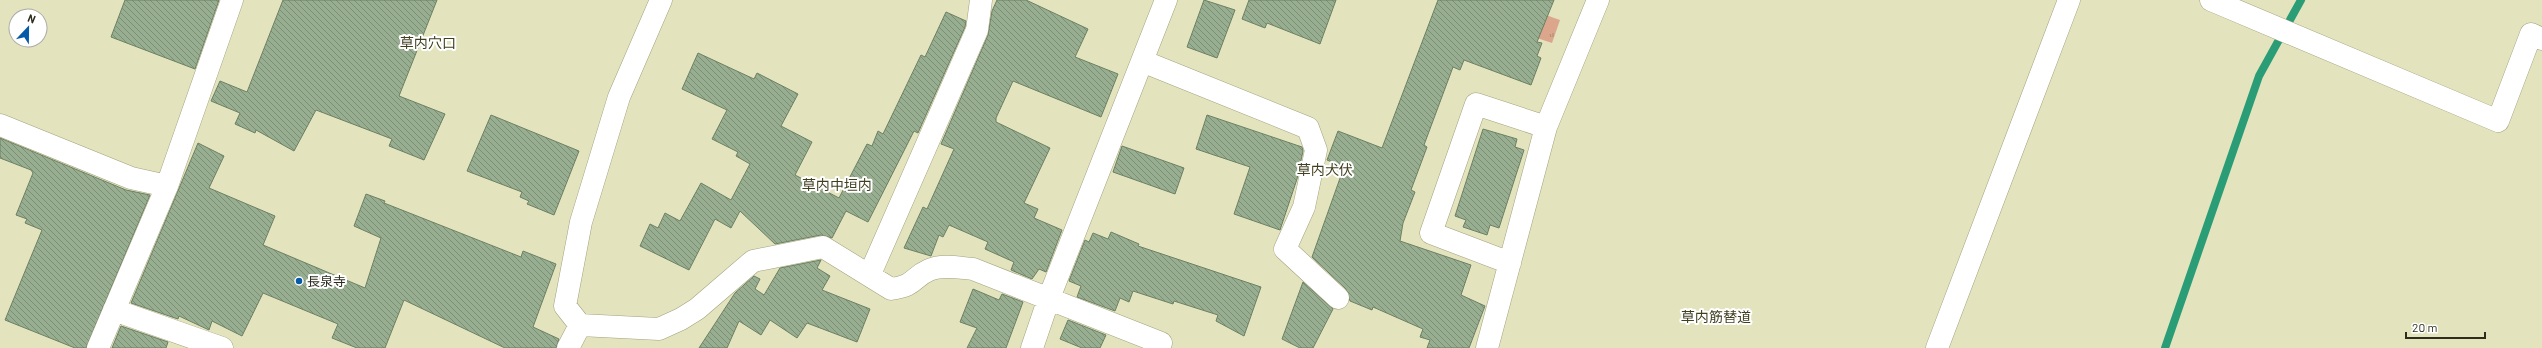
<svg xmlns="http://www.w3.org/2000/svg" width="2542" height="348" font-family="Barlow,'Noto Sans JP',sans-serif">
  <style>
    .grass { fill: url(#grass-tufts) }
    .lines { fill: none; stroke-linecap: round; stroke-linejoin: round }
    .stream { stroke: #2a9d77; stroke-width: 8 }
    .building { fill: url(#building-back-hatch); stroke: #6c8063 }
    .street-casing { stroke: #a2a27f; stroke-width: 23 }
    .secondary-casing { stroke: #a2a27f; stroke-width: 23 }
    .street { stroke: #fff; stroke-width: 22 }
    .secondary { stroke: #fff; stroke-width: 22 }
    .poi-dot { fill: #065aa8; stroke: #fff; stroke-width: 1.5 }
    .labels { text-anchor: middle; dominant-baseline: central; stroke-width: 4; stroke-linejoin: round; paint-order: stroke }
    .poi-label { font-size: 13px; fill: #2d2d1e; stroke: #fff; text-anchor: start }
    .neighbourhood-label { font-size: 14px; fill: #403f20; stroke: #fff }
  </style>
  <defs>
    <pattern id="grass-tufts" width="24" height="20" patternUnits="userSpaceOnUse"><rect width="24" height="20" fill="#dba68b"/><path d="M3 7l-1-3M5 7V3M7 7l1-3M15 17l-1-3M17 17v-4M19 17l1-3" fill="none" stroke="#b28871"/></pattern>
    <pattern id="building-back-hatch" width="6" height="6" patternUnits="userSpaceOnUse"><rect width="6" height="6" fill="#98ae90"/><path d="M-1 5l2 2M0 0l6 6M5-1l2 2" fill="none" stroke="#7c8e75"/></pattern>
  </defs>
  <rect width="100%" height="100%" fill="#e3e3be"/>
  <path class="grass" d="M1502 0 1560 20 1552 43 1483 20Z"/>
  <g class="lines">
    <path class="stream" d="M2165 348 2259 76 2301 0"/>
  </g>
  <path class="building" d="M125 0H219L195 69 111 37Z
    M283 0H437L399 96 445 114 424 160 389 146 392 139 316 110 294 151 256 130 255 133 235 124 240 113 211 101 220 81 247 92Z
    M997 0H1026L1088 29 1075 57 1118 74 1101 117 1013 81 996 118V122L1050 148 1024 203 1038 209 1034 218 1062 230 1046 272 1039 269 1032 279 1011 270 1014 262 985 249 988 242 949 225 943 237 939 235 931 256 904 248 923 207 927 209 954 149 941 144 988 35 992 11Z
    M1204 0 1235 10 1217 58 1187 47Z
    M1249 0H1336L1320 44 1267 23 1265 28 1242 19Z
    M1438 0H1554L1537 42 1542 43 1537 56 1541 58 1531 85 1464 60 1460 70 1453 67 1424 145 1427 147 1411 190 1415 192 1403 223 1400 241 1471 265 1461 295 1485 306 1469 348H1427L1430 340 1420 337 1423 329 1373 307 1372 310 1350 301 1346 289 1312 257 1344 167 1327 160 1338 131 1382 148Z
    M946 12 966 21 965 27 918 133 914 131 868 222 846 211 832 238 821 235 775 244 740 211 731 228 715 219 689 270 640 246 650 224 658 228 665 213 680 221 701 183 731 200 750 164 736 156 738 152 712 139 727 110 682 89 698 53 754 79 757 73 798 94 781 126 812 142 795 175 839 198 867 144 872 146 878 131 883 134 921 55 925 57Z
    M491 115 579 151 554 215 527 204 529 201 520 197 522 192 467 171Z
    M1207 115 1302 147 1303 151 1297 179 1280 230 1234 214 1250 167 1196 149Z
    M1483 129 1517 139 1515 147 1524 150 1499 228 1490 225 1487 235 1463 227 1466 220 1455 216Z
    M0 138 126 190 150 195 86 348H75L5 320 42 230 25 223 27 219 16 215 33 173 31 170 0 158Z
    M198 143 224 156 209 188 275 216 263 245 365 288 381 238 354 226 366 194 385 201 384 203 521 257 523 251 556 264 533 327 559 339 556 348H505L404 300 385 348H357L332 338 338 324 263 293 242 336 212 321 209 330 179 316 178 319 131 303Z
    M1122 146 1184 168 1175 194 1113 172Z
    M1111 232 1139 244 1138 246 1261 287 1244 336 1216 321 1218 315 1174 301 1173 304 1133 291 1129 302 1120 298 1115 311 1077 297 1081 286 1069 281 1085 240 1089 242 1093 233 1108 239Z
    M821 260 817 268 830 276 822 290 870 309 857 342 807 323 797 338 770 320 761 335 739 321 727 348H699L735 293 754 276 760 279 755 289 764 295 780 268Z
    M1303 282 1333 309 1313 348H1300L1282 339Z
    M973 289 999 300 1002 294 1023 302 1006 348H967L977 328 960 322Z
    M1068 320 1106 335 1100 348H1082L1060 339Z
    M121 326 168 342 166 348H112Z"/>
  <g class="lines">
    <defs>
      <path id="street" d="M661 0 619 97 581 222 565 306 580 325 659 329 681 319 697 309 753 261 823 247 891 289C917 285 911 278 929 270 942 264 960 268 973 269L1161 343
        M2211 0 2498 121 2531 34 2542 39
        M1142 61 1308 128 1316 150 1304 207 1285 249 1338 298
        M0 125 131 178 167 186
        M1510 263 1431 233 1476 104 1546 127
        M870 274 977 30 981 0
        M114 310 222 348
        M98 348 167 186 232 0
        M568 348 580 325
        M1032 348 1049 298 1166 0
        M1487 348 1546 127 1598 0"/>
      <path id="secondary" d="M1937 348 2069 0"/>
    </defs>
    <use href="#street" class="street-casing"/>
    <use href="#secondary" class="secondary-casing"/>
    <use href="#street" class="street"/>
    <use href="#secondary" class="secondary"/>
  </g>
  <circle class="poi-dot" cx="299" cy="281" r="4"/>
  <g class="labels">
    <g class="poi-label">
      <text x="307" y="281">長泉寺</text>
    </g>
    <g class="neighbourhood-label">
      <text x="428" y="42">草内穴口</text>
      <text x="1325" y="169">草内犬伏</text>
      <text x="837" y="184">草内中垣内</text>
      <text x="1716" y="316">草内筋替道</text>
    </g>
  </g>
  <g transform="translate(28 28) rotate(22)"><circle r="19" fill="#ffffff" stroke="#ababa5"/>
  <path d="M0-3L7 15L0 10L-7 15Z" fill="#065aa8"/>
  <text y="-6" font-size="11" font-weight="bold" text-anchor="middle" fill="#2d2d1e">N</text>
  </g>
  <path d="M2406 332v6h79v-6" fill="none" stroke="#2d2d1e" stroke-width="2"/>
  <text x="2412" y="332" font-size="12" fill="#2d2d1e" stroke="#ffffff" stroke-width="3" paint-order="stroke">20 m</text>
</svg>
